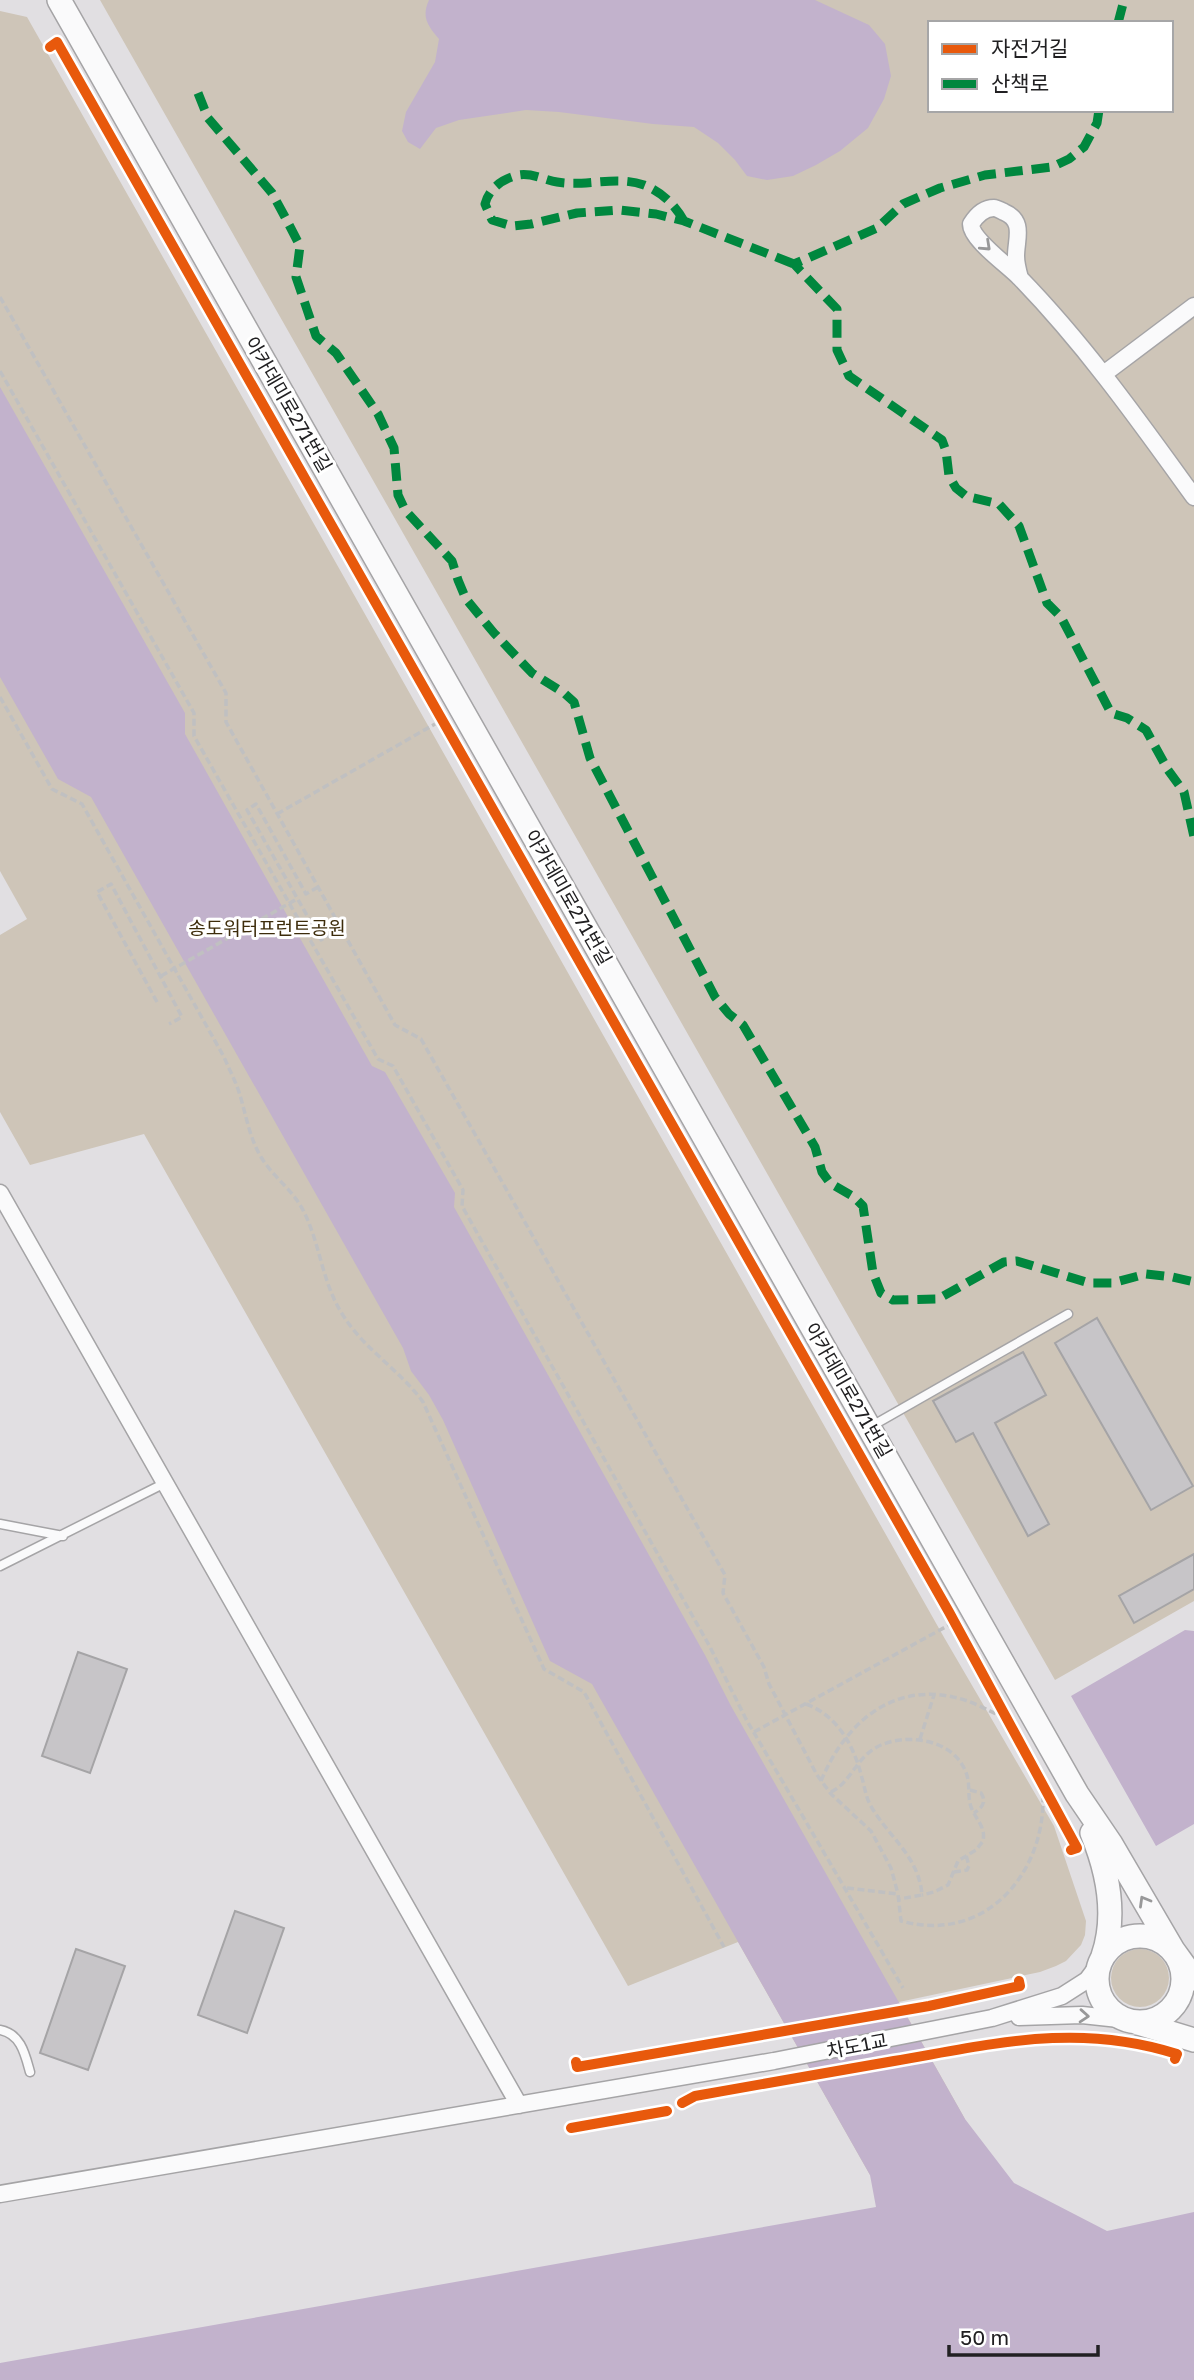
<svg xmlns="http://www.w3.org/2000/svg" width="1194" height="2380" font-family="'Golos Text','Noto Sans KR',sans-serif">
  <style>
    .green { fill: #cec5b8; fill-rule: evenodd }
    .water { fill: #c2b2cc }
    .building { fill: #c7c5c8; stroke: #a5a4a6; stroke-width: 2 }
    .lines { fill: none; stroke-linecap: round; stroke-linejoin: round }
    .lane-casing { stroke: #a5a4a6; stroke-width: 11 }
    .street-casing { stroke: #a5a4a6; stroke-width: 19 }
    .secondary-casing { stroke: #a5a4a6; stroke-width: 26 }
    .path { stroke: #c0c0c1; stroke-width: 3.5; stroke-dasharray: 7 3.5; stroke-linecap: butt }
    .lane { stroke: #fafafb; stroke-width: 8 }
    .street { stroke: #fafafb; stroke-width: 16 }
    .secondary { stroke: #fafafb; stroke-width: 23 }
    .path-bridge { stroke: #c0c0c1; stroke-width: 3.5; stroke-dasharray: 7 3.5; stroke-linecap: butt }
    .quiet { stroke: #00873e; stroke-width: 9; stroke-dasharray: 18 9; stroke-linecap: butt }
    .cycleway-casing { stroke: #fff; stroke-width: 15 }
    .cycleway { stroke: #e8590c; stroke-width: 10 }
    .oneway { stroke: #989899 }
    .labels { text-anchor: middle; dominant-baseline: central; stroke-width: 6; stroke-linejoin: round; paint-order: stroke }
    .street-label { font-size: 19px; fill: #212022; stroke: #fff }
    .park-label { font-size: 19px; fill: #3d2c0b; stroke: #fff }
  </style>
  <rect width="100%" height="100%" fill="#e1dfe2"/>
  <path class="green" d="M100 0H1194V1601L1055 1680ZM930 23H1171V110H930Z
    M0 11 27 17 945 1639 1054 1826 1086 1921 1085 1935 1081 1945 1066 1961 1056 1966 1040 1972 899 2002 965 2119 870 2175 738 1942 628 1986 144 1134 30 1165 0 1112V935L27 919 0 871Z
    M1111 1978a29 29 0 1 1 58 0a29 29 0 1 1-58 0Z"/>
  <path class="water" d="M429 0H815L869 25 885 44 891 76 884 99 868 128 840 151 816 165 793 176 767 180 747 176 735 160 718 143 694 127 653 124 559 112 526 110 459 120 436 128 420 149 408 142 402 131 406 112 435 62 439 39C428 26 421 17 429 0Z
    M0 387 185 713V734L372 1066 385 1072 455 1193 454 1207 705 1655 731 1706 965 2119 1014 2183 1107 2231 1194 2212V2380H0V2363L876 2207 870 2175 592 1684 550 1661 443 1420 429 1395 411 1371 403 1348 91 797 58 779 0 677Z
    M1185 1630 1194 1631V1824L1156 1846 1071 1696Z"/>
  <path class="building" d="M1097 1318 1193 1486 1151 1510 1055 1343Z
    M1023 1352 1046 1395 995 1423 1049 1524 1028 1536 973 1433 956 1442 933 1401Z
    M1194 1554V1589L1134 1623 1119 1596Z
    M78 1652 127 1669 90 1773 42 1756Z
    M235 1911 284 1928 247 2033 198 2015Z
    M76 1949 125 1966 88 2070 40 2053Z"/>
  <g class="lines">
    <defs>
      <path id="lane" d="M870 1427 1068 1314
        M0 1524 63 1536
        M0 1566 165 1483
        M0 2030C21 2034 25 2054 30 2072"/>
      <path id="street" d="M1020 278C1018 271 1016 264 1016 256 1016 239 1025 221 1004 212 1002 211 996 208 994 208 984 208 976 216 971 224 971 240 1009 266 1020 278 1086 346 1139 421 1194 497
        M1105 373 1194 306
        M0 1193 519 2105
        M1019 2017 1082 2015 1128 2020
        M0 2194 774 2061 992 2018 1062 1996 1087 1980 1099 1964"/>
      <path id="secondary" d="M59 0 1077 1794 1111 1844 1173 1950 1194 1979
        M1092 1833C1108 1872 1117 1915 1103 1956
        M1097 1979a43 43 0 1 1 86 0a43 43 0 1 1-86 0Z
        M1138 2023 1194 2040"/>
    </defs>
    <use href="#lane" class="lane-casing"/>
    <use href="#street" class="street-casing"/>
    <use href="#secondary" class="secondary-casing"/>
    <path class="path" d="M0 297 226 693V722L395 1025 421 1039 725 1575 723 1593 764 1667 769 1684 817 1775 831 1794 871 1831 891 1868 898 1894
      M0 371 194 713V736L378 1059 393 1066 463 1190 462 1206 710 1647 746 1719 903 1988
      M0 697 52 789 82 804 224 1057C229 1069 235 1080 239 1092 246 1114 249 1137 261 1157 273 1177 294 1191 304 1212 320 1244 322 1281 341 1312 362 1348 399 1369 423 1402L544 1669 584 1692 724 1947
      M277 814 435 724
      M318 887 306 894 256 804 247 810 321 940 341 928
      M157 1002 97 892 111 884 182 1017 169 1024
      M806 1704C838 1716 854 1746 862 1778 865 1788 866 1799 872 1808 890 1838 919 1857 922 1895L899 1899
      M754 1732 949 1625
      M920 1739 934 1695
      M821 1781C844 1726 889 1683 953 1697 969 1700 984 1708 998 1715
      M970 1790 981 1793C987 1802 982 1808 974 1813
      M831 1792C851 1783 856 1756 881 1745 909 1733 952 1740 965 1770 971 1782 967 1795 971 1807 976 1820 986 1827 983 1841L976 1850 958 1861 948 1885 934 1892 922 1895
      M954 1872 967 1870 969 1866 966 1855
      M847 1888 898 1894 901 1921C984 1944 1044 1875 1043 1798"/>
    <use href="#lane" class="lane"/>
    <use href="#street" class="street"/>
    <use href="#secondary" class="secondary"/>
    <path class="path-bridge" d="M161 976 297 899"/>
    <path class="quiet" d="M1118 23 1124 0
      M198 93 208 118 272 193 285 217 300 246 296 277 316 336 336 353 378 414 394 448 398 495 405 510 452 561 458 580 466 599 494 633 532 673 564 693 574 702 590 758 715 997 729 1014 743 1025 815 1147 822 1172 830 1183 854 1197 863 1206 873 1273 881 1293 893 1300 938 1299 1004 1262 1017 1261 1089 1283H1112L1146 1274 1172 1277 1194 1282
      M1099 110 1097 123 1084 147 1069 159 1052 167 985 175 940 188 903 204 877 228 794 264 837 309V350L849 376 942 440 946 451 949 476 956 488 966 496 999 504 1019 526 1047 603 1061 617 1111 713 1127 718 1146 730 1168 770 1184 792 1194 837
      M684 221C675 205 662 192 644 185 616 175 586 187 557 182 544 180 529 171 515 176 500 180 488 191 485 204L492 220 512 226 531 224 577 213 619 210 656 214 684 221 794 264"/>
    <defs>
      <path id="cycleway" d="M50 47 57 42 949 1612 1077 1848 1071 1850
        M576 2062 577 2067 929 2006 1020 1986 1019 1981
        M682 2103 695 2096C761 2084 827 2073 894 2061 994 2044 1077 2022 1177 2054L1175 2059
        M571 2128 667 2111"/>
    </defs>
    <use href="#cycleway" class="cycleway-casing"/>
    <use href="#cycleway" class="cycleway"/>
  </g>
  <defs><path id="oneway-chevron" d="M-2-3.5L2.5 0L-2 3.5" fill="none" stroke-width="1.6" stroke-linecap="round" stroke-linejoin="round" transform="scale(1.75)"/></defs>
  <g class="oneway">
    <use href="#oneway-chevron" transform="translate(986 246) rotate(43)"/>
    <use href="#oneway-chevron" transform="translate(1144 1901) rotate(-120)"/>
    <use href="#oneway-chevron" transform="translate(1084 2016) rotate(4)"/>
  </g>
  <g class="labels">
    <g class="street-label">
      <text transform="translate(289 404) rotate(60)">아카데미로271번길</text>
      <text transform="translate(569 897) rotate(60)">아카데미로271번길</text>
      <text transform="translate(849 1390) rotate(60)">아카데미로271번길</text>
      <text transform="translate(857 2045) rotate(-11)">차도1교</text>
    </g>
    <g class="park-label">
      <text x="267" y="927">송도워터프런트공원</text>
    </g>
  </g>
  <rect x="928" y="21" width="245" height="91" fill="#ffffff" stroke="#a6a6a7" stroke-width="2"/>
  <rect x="942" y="44" width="35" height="10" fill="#e8590c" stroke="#a6a6a7" stroke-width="2"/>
  <text x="991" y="56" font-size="21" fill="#212022">자전거길</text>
  <rect x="942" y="79" width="35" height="10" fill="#00873e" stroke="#a6a6a7" stroke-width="2"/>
  <text x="991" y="91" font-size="21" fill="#212022">산책로</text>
  <path d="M949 2345v10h149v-10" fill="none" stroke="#212022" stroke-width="3.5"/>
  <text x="960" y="2345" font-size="21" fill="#212022" stroke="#ffffff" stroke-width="5" paint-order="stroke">50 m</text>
</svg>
